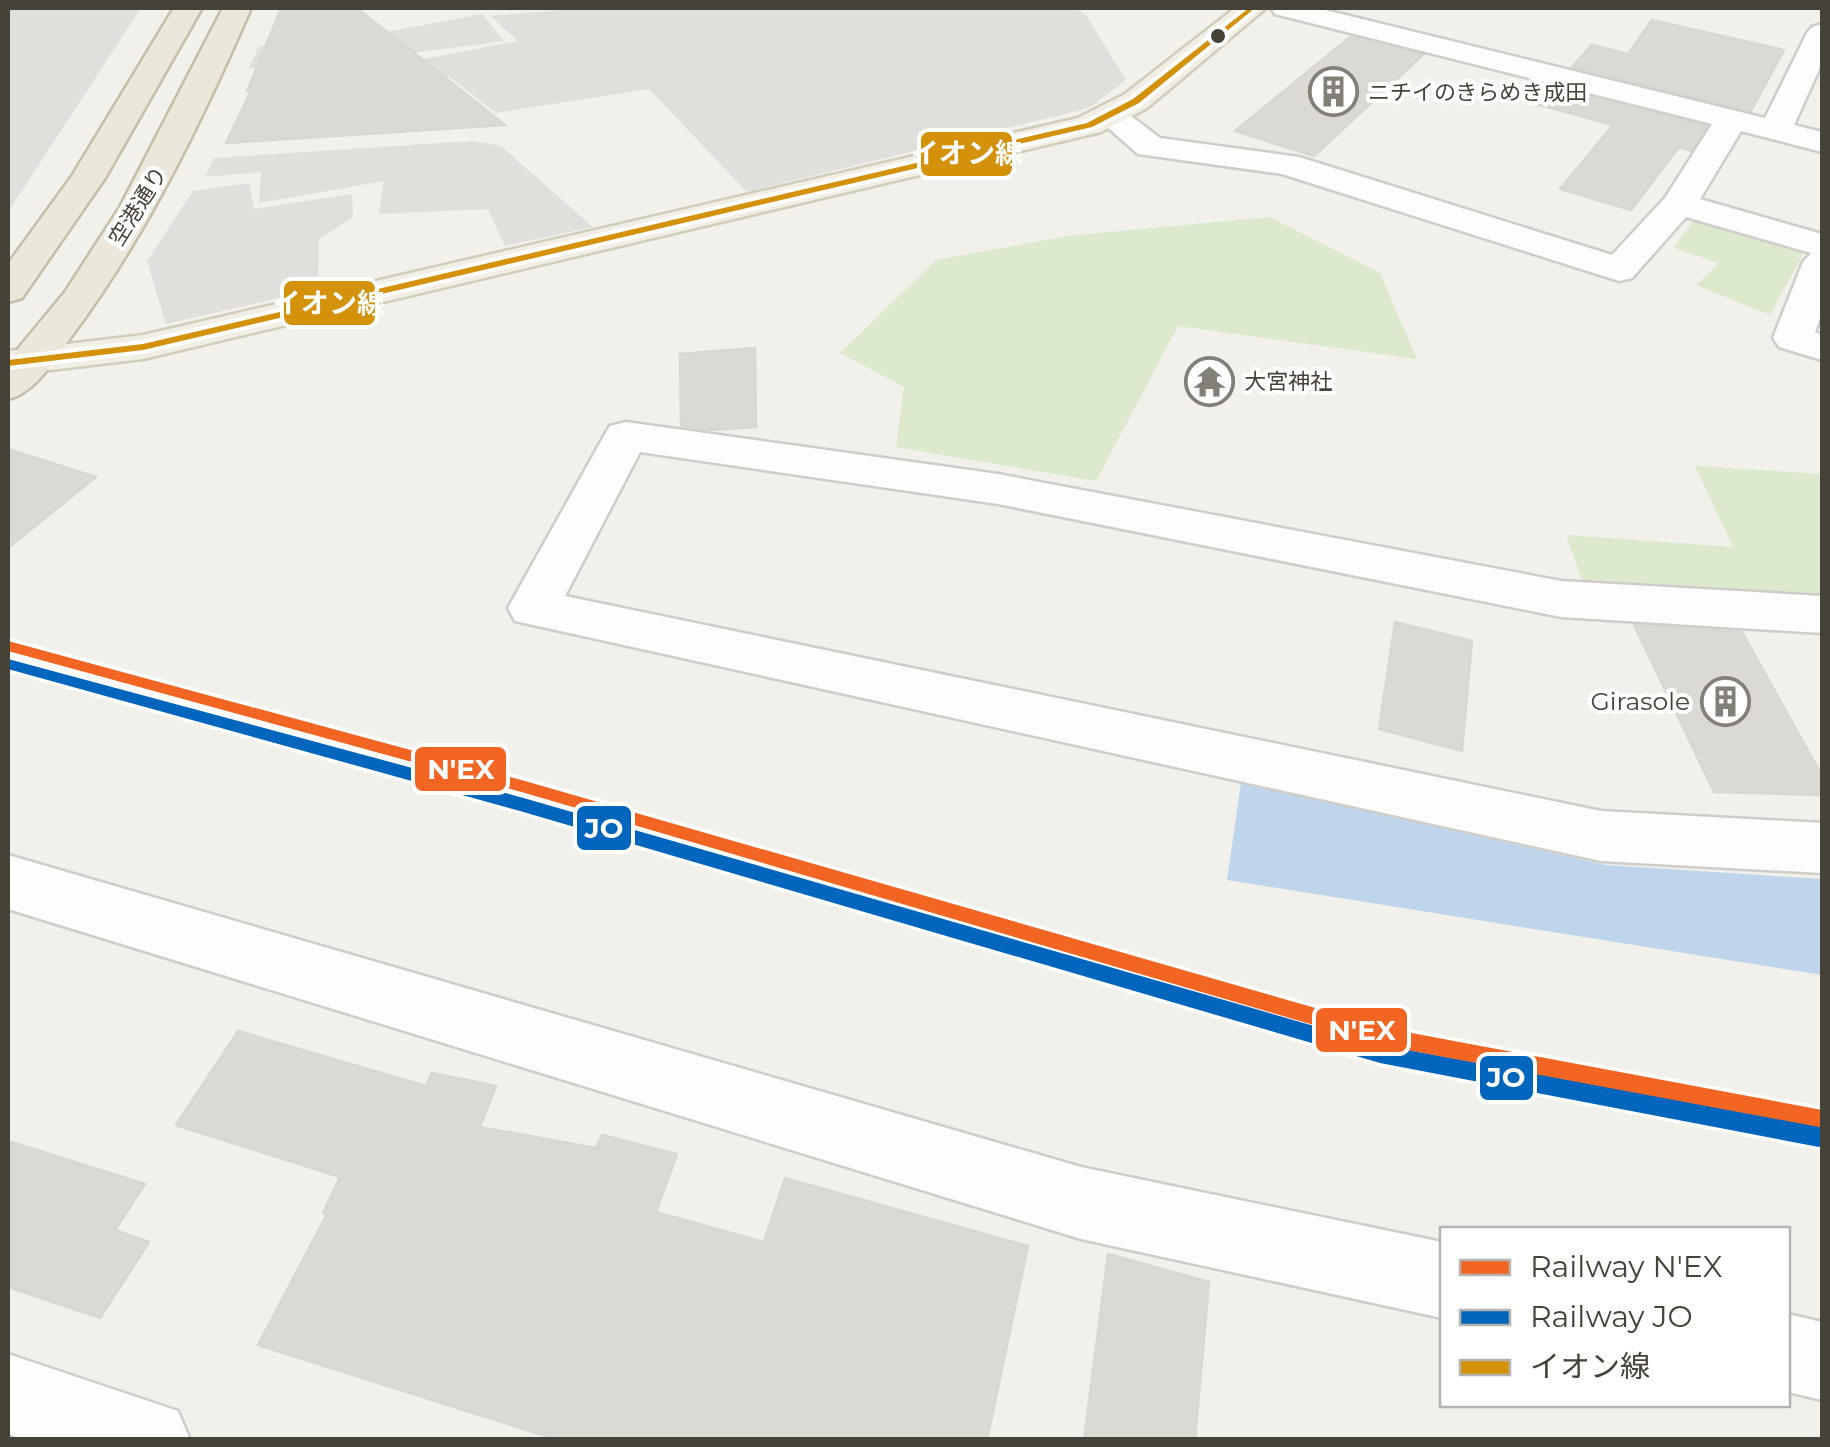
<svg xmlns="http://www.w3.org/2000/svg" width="1830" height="1447" font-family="Montserrat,'Noto Sans JP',sans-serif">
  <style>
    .green { fill: #dce9cd }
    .parking { fill: #e0dfdb }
    .water { fill: #bfd5eb }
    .building { fill: #dad9d4; stroke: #d9d7d1; stroke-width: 2.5 }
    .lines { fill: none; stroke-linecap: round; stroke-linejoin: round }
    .street-casing { stroke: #cfcdc9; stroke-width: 5 }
    .primary-casing { stroke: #d2cdba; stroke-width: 5 }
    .highway-casing { stroke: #c6bea8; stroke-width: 5 }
    .street { fill: #fdfdfc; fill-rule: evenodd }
    .primary { fill: #f0eee5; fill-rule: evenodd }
    .highway { fill: #ebe8db; fill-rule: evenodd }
    .bus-1-casing { stroke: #fff; stroke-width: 8 }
    .bus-1 { fill: #d4920b; fill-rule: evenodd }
    .rail-1-casing { stroke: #fff; stroke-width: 7 }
    .rail-2-casing { stroke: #fff; stroke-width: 7 }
    .rail-1 { fill: #f26522; fill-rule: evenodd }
    .rail-2 { fill: #0065bd; fill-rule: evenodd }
    .bus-dot { fill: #464238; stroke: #fff; stroke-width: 4 }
    .labels { text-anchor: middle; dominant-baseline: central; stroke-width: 8; stroke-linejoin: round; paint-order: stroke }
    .far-poi-label { font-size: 22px; fill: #464238; stroke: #fff; text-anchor: start }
    .far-street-label { font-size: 22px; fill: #464238; stroke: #fff }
    .poi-label { font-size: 25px; fill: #464238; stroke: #fff; text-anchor: end }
    .line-badge { stroke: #fff; stroke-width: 4 }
    .badge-label { font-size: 28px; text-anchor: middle; font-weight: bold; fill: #fff }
  </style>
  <rect width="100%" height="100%" fill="#f1f0eb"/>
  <path class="green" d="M1270 217 1380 273 1417 359 1178 326 1096 481 896 447 904 387 840 353 936 260 1068 236Z
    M1696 217 1806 249 1770 315 1696 285 1719 263 1674 248Z
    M1695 466 1822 474V598L1582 580 1566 535 1733 547Z"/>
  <path class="parking" d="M8 8H141L8 212Z
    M583 8H1076L1086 15 1126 80 1089 108 747 192 649 89 496 113 450 77 381 81 382 67 518 41 490 16Z
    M482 14 504 41 345 62 249 68 259 46 349 39Z
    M472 141 501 146 593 227 505 246 488 209 379 214 384 181 259 203 261 172 205 177 214 158Z
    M249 183 254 209 352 194 353 217 319 239 318 289 166 324 147 261 193 191Z"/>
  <path class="water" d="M1241 783 1606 865 1822 879V975L1227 880Z"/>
  <path class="building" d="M356 8 403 44 505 125 226 143 251 91H247L281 9Z
    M1652 20 1784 50 1751 111 1572 67 1592 45 1628 54Z
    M1350 37 1423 55 1314 156 1235 131Z
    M1552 88 1706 126 1691 151 1679 147 1631 210 1560 189 1613 125 1537 104Z
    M755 348 756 427 711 430 681 426 680 354Z
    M8 449 96 477 8 548Z
    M1395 622 1472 641 1462 751 1379 729Z
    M1634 625 1742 632 1822 776V795L1714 792Z
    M238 1031 426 1086 432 1073 496 1086 480 1127 596 1148 602 1135 677 1154 656 1212 764 1242 785 1178 1028 1246 987 1440H558L258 1345 327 1214 323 1213 340 1177 176 1125Z
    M8 1141 145 1184 115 1230 149 1242 100 1318 8 1287Z
    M1108 1254 1209 1282 1195 1440H1084Z"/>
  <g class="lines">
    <defs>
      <path id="street" d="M1271 8H1317L1765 118 1807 33 1812 27 1822 24V63L1794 125 1822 132V152L1741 131 1700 199 1822 234V313L1815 332 1822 335V360L1779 347 1773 338 1803 262 1811 253 1686 217 1632 278 1619 281 1282 174 1138 154 1096 117 1101 110H1123L1160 138 1299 157 1612 255 1665 198 1712 124 1275 14Z
        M626 422 998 474 1561 581 1822 596V633L1561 617 998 504 640 452 565 596 1601 811 1822 823V873L1601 861 515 621 508 608 604 436 610 426Z
        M8 855 1081 1167 1442 1242V1318L1081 1239 8 909Z
        M1788 1314 1822 1322V1400L1788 1392Z
        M8 1354 178 1411 190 1440H24L8 1434Z"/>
      <path id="primary" d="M1235 8H1266L1147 108 1101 132 143 359 8 375V351L143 335 1078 118 1125 94Z"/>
      <path id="highway" d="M174 8H202L105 178 22 298 8 302V264L72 176Z
        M223 8H251C201 123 147 235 71 337 55 359 35 393 8 399V361L65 292 120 207Z"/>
    </defs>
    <use href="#street" class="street-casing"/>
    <use href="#primary" class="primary-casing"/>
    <use href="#highway" class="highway-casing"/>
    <use href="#street" class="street"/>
    <use href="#primary" class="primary"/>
    <use href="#highway" class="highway"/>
    <defs>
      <path id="bus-1" d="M1249 8H1255L1139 103 1092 127 143 350 8 366V360L143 344 1087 123 1133 99Z"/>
    </defs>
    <use href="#bus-1" class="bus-1-casing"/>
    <use href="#bus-1" class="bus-1"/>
    <defs>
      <path id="rail-1" d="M8 641 525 781 1385 1028 1822 1110V1129L1385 1046 525 793 8 651Z"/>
      <path id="rail-2" d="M8 659 520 797 1380 1045 1819 1127 1822 1129V1145L1819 1147 1380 1063 520 811 8 669Z"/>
    </defs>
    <use href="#rail-1" class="rail-1-casing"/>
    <use href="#rail-2" class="rail-2-casing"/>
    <use href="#rail-1" class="rail-1"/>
    <use href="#rail-2" class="rail-2"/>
  </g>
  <defs>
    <symbol id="building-ring" viewBox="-11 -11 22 22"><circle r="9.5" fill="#fff" stroke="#827f77" stroke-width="1.5"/><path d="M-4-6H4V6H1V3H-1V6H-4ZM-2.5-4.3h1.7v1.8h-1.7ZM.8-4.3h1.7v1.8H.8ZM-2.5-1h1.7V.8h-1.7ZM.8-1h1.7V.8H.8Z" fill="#827f77"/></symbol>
    <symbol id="temple-ring" viewBox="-11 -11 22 22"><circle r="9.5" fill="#fff" stroke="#827f77" stroke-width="1.5"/><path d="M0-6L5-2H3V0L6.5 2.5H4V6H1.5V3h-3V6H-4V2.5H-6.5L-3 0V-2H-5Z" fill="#827f77"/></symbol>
  </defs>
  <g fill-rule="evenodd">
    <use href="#building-ring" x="1306" y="64" width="55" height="55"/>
    <use href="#temple-ring" x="1182" y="354" width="55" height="55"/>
    <use href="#building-ring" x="1698" y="674" width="55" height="55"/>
  </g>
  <circle class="bus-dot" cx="1218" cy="36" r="9"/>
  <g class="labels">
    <g class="far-poi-label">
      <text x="1368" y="92">ニチイのきらめき成田</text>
      <text x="1244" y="381">大宮神社</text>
    </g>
    <g class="far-street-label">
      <text transform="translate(138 206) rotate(-58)">空港通り</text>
    </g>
    <g class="poi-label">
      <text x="1690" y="701">Girasole</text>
    </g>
  </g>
  <g class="line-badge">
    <rect x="919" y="130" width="95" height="48" rx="10" fill="#d4920b"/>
    <rect x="282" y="279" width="95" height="48" rx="10" fill="#d4920b"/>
    <rect x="413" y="745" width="95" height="48" rx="10" fill="#f26522"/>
    <rect x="575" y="804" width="58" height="48" rx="10" fill="#0065bd"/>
    <rect x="1314" y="1006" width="95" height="48" rx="10" fill="#f26522"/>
    <rect x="1478" y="1054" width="57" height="48" rx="10" fill="#0065bd"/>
  </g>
  <g class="badge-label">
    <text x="967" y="163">イオン線</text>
    <text x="329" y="313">イオン線</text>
    <text x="461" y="779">N'EX</text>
    <text x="604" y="838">JO</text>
    <text x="1362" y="1040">N'EX</text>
    <text x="1506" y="1087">JO</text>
  </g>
  <rect width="1830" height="1447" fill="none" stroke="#464238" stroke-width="20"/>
  <rect x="1440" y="1227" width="350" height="180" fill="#ffffff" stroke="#b5b3af" stroke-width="2.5"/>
  <rect x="1460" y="1260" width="50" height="15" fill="#f26522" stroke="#b5b3af" stroke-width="2.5"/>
  <text x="1530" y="1277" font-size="30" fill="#464238">Railway N'EX</text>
  <rect x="1460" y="1310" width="50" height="15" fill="#0065bd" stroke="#b5b3af" stroke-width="2.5"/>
  <text x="1530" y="1327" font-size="30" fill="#464238">Railway JO</text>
  <rect x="1460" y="1360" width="50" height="15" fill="#d4920b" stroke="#b5b3af" stroke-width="2.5"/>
  <text x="1530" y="1377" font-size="30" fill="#464238">イオン線</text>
</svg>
